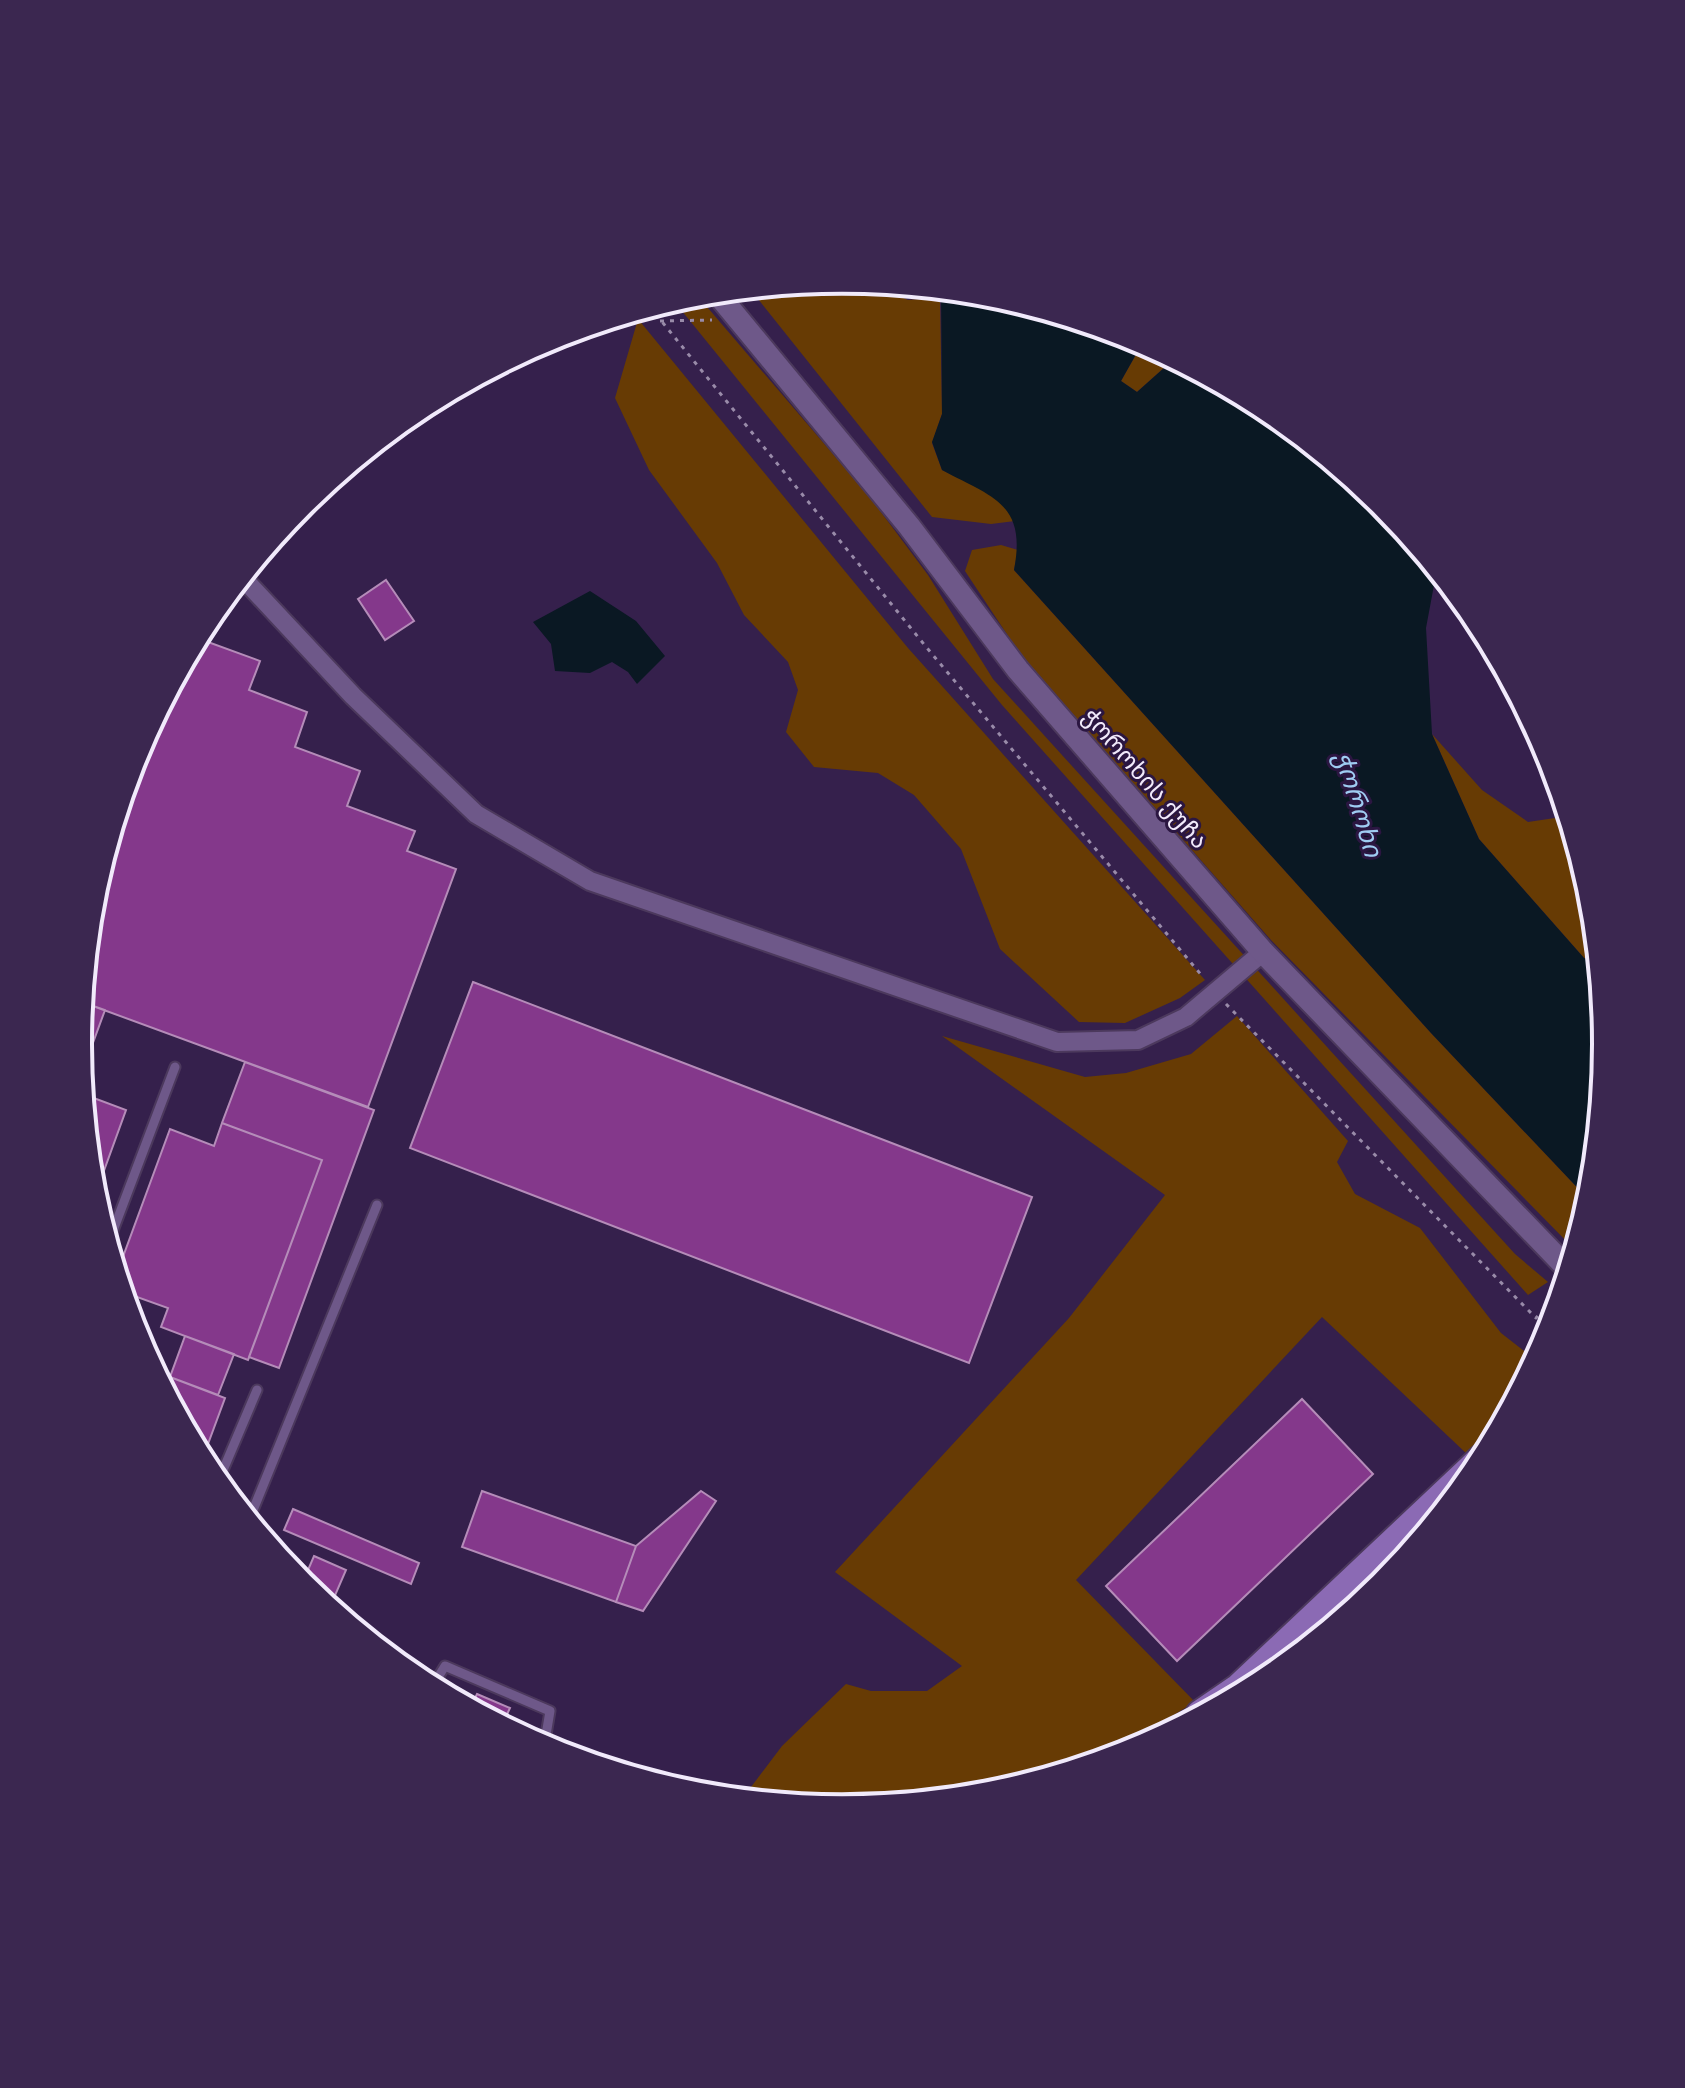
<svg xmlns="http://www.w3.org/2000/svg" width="1685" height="2088" font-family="Mulish,'Noto Sans Georgian',sans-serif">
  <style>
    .green { fill: #673b04 }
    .water { fill: #0a1823 }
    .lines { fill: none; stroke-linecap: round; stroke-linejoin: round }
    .stream { stroke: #0a1823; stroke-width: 6 }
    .building { fill: #84388b; stroke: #b58cb9; stroke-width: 2 }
    .service-casing { stroke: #4c395d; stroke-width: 13 }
    .minor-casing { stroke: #4c395d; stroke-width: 22 }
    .tertiary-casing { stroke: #4c395d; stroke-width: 26 }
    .trunk-casing { stroke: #4c395d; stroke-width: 34 }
    .path { stroke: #998ba9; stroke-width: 3; stroke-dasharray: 4 6; stroke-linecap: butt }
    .service { stroke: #6e5889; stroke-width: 9 }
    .minor { stroke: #6e5889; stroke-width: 18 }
    .tertiary { stroke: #6e5889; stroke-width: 22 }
    .trunk { stroke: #8b6ab4; stroke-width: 30 }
    .labels { text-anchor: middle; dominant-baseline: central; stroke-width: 6; stroke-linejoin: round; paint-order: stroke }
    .street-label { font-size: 24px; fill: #f1eafb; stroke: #2b1641 }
    .water-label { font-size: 26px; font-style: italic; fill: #9fccf2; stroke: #2b1641 }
    .rim { fill: none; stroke: #f1eafb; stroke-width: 4 }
  </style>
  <rect width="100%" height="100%" fill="#35204c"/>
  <path class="green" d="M843 280 869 282 908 300 940 297 942 414 932 443 942 470 997 497 1015 521 991 524 932 517 750 289Z
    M696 294 869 496 928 575 993 679 1515 1254 1548 1282 1528 1295 1002 705 673 300Z
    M638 319 908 648 1205 980 1180 998 1125 1023 1079 1022 1000 949 961 849 914 795 878 773 814 767 786 732 798 690 788 662 744 615 717 563 649 470 615 398Z
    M1143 342 1174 359 1137 392 1121 381Z
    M1001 545 1018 550 1014 570 1431 1033 1590 1201 1575 1250 1271 940 1022 657 965 571 972 550Z
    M1432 734 1482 790 1528 822 1555 818C1594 858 1594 911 1599 964L1584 958 1479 839Z
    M1237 1016 1348 1141 1337 1162 1355 1194 1420 1228 1501 1333 1528 1354 1546 1341 1508 1412 1468 1455 1322 1317 1076 1580 1195 1702 1096 1762 991 1794 842 1808 693 1794 661 1784 751 1787 782 1746 846 1684 871 1691H927L962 1666 835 1572 1069 1318 1165 1195 942 1036 1085 1077 1126 1073 1191 1054Z"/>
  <path class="water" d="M941 289 992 294 1066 317V321L1070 318 1135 338 1143 342 1121 381 1137 392 1174 359 1268 409 1383 504 1437 569 1426 628 1432 734 1479 839 1584 958 1599 964 1607 1044 1590 1201 1431 1033 1014 570C1027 503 992 497 942 470L932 442 942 414Z
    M590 591 636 621 665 656 637 684 628 672 612 662 590 673 555 671 551 644 533 622Z"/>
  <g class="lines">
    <path class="stream" d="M933 1800 937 1799
      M838 1808H848"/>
  </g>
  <path class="building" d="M386 580 414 621 385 640 358 599Z
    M197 638 260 661 249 690 307 712 295 747 360 771 347 806 415 831 407 851 456 869 368 1107 82 1002 93 894 136 751Z
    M473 982 1032 1197 969 1363 410 1148Z
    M82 1002 105 1010 83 1070 78 1044Z
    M245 1062 374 1110 279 1368 249 1357 322 1160 222 1123Z
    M83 1094 126 1110 94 1198 93 1193Z
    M222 1123 322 1160 248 1360 161 1327 168 1308 123 1292 117 1273 170 1129 214 1146Z
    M185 1336 234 1354 218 1395 170 1377Z
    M170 1377 225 1398 205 1452 196 1449 165 1390Z
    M1302 1399 1373 1474 1177 1661 1106 1586Z
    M482 1491 636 1546 616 1602 462 1547Z
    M701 1491 716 1501 643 1611 616 1602 636 1546Z
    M293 1509 419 1563 411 1584 284 1530Z
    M314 1556 346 1570 330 1607 302 1584Z
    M477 1694 510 1708 502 1725 470 1708Z"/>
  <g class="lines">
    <defs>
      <path id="service" d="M108 1244 175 1067
        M218 1482 257 1390
        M249 1520 377 1205
        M432 1687 445 1666 550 1711 544 1747"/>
      <path id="minor" d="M242 577 353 696 476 814 590 881 1057 1042 1138 1040 1186 1017 1263 952"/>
      <path id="tertiary" d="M716 292 909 526 1018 670 1263 952 1569 1270"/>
      <path id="trunk" d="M1201 1715 1239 1689 1483 1459"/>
    </defs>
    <use href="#service" class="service-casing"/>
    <use href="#minor" class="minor-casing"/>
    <use href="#tertiary" class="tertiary-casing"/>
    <use href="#trunk" class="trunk-casing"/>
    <path class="path" d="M650 307 927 648 1203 977
      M660 321 712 320
      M1226 1004 1536 1318 1562 1288"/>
    <use href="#service" class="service"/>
    <use href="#minor" class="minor"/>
    <use href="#tertiary" class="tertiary"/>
    <use href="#trunk" class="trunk"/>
  </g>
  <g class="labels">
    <g class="street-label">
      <text transform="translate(1146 778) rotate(49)">ჭოროხის ქუჩა</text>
    </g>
    <g class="water-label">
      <text transform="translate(1359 804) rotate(73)">ჭოროხი</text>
    </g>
  </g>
  <path d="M0 0H1685V2088H0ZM92 1044a750 750 0 1 1 1500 0a750 750 0 1 1-1500 0Z" fill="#3b2750" fill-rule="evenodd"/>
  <path class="rim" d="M92 1044a750 750 0 1 1 1500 0a750 750 0 1 1-1500 0Z"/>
</svg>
